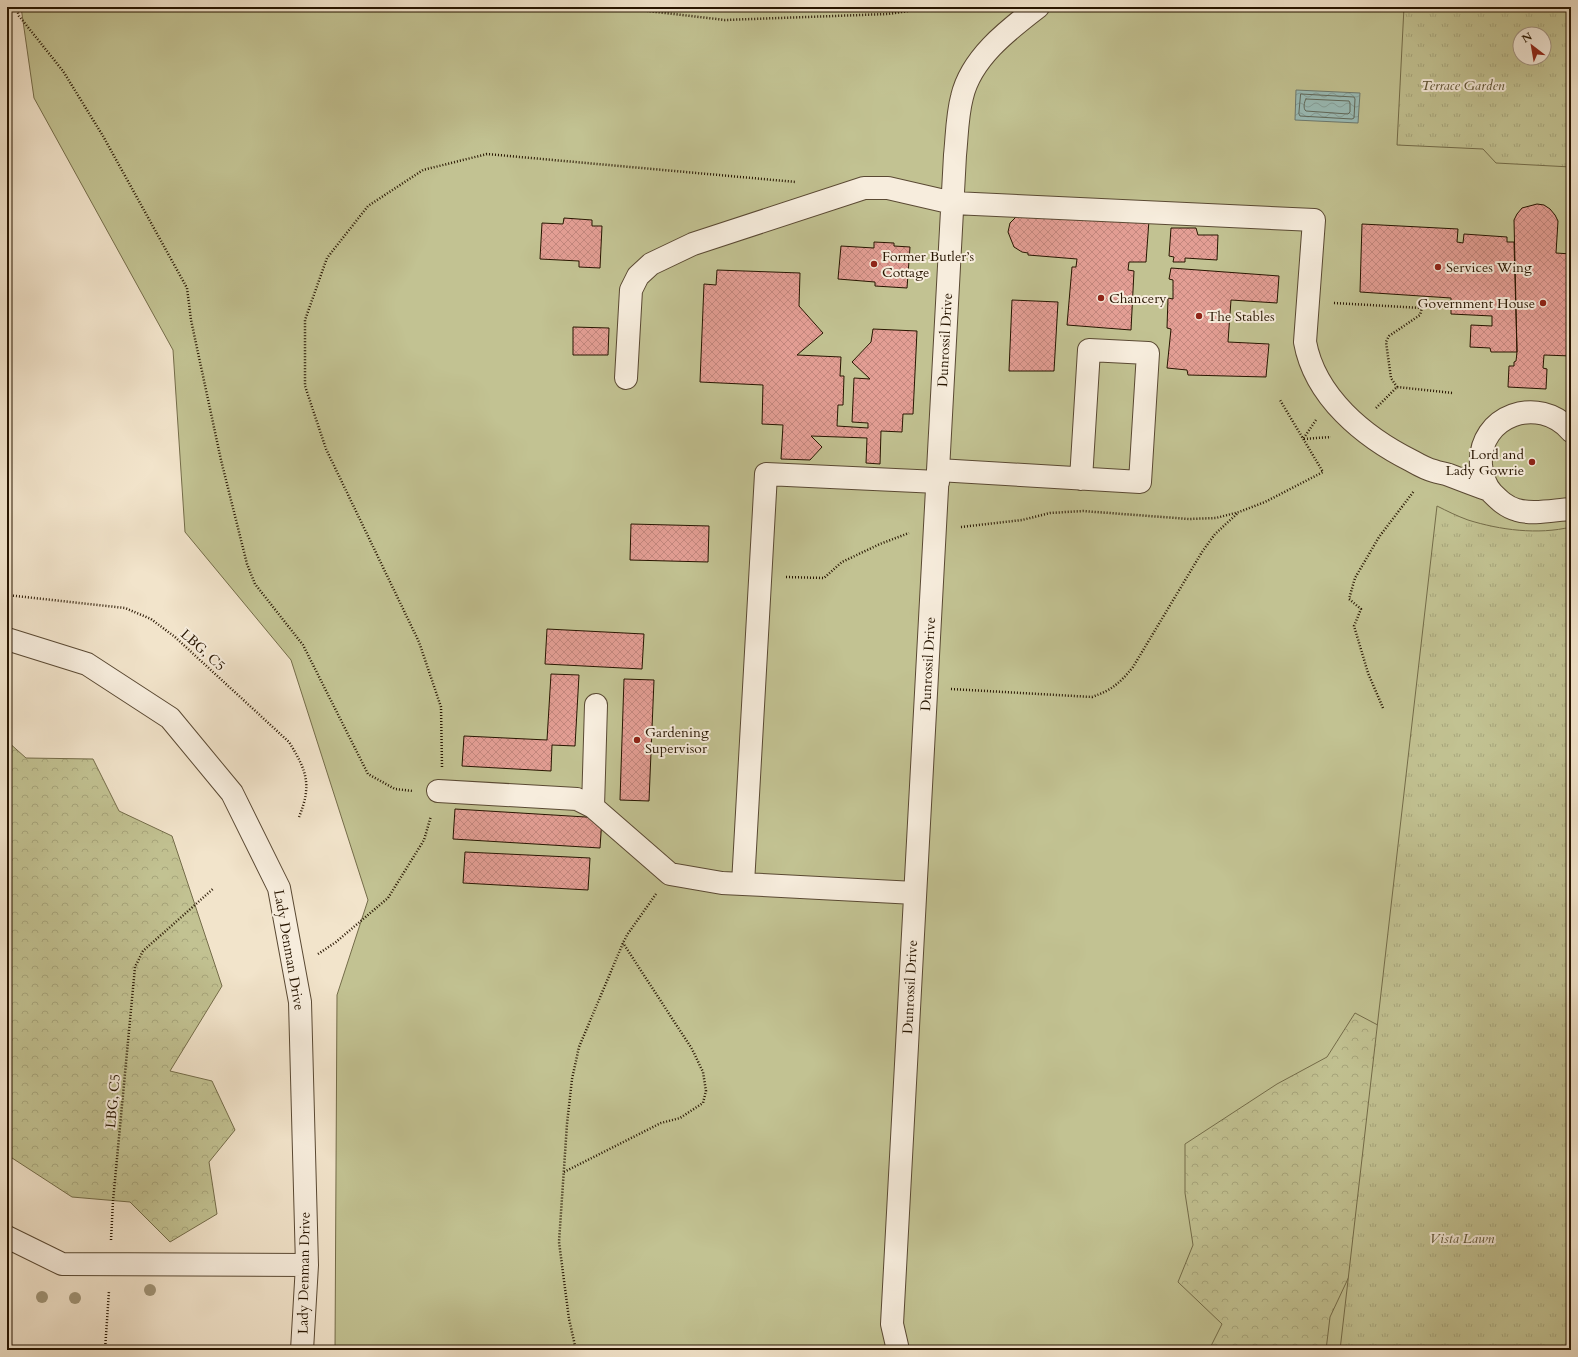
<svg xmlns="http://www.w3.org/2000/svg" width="1578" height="1357" font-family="Cardo,serif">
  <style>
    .green { fill: #c2c292; stroke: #746c49; fill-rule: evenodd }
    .forest { fill: url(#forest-crowns); stroke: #746c49 }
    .park { fill: url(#park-tufts); stroke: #746c49; fill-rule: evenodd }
    .water { fill: url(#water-waves); stroke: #6d7a6f }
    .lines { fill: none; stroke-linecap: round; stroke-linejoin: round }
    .shore { stroke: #616a5c; stroke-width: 1 }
    .building { fill: url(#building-cross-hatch); stroke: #271500 }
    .minor-casing { stroke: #5a4933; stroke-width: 24 }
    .path { stroke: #271500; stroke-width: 2.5; stroke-dasharray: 1 2; stroke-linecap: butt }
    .minor { stroke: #f7eddd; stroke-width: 22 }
    .tree { fill: #a09477 }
    .poi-dot { fill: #8f2418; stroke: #f7eddd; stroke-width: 1.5 }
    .labels { text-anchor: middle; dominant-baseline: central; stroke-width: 4; stroke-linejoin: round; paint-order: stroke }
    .park-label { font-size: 14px; font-style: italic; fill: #5d5233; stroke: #f7eddd }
    .poi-label { font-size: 14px; fill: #271500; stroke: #f7eddd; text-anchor: start }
    .street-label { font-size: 14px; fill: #271500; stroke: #f7eddd }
  </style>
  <defs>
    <pattern id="forest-crowns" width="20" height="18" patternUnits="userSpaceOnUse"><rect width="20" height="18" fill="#c2c292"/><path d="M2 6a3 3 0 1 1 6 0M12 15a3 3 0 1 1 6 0" fill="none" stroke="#a7a67c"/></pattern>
    <pattern id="park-tufts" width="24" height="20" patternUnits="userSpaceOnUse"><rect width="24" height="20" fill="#c2c292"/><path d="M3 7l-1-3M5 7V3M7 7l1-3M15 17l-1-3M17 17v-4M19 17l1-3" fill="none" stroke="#a7a67c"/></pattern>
    <pattern id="water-waves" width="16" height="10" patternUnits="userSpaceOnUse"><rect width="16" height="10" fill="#9bbeb9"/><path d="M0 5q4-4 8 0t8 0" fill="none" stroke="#86a29d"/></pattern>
    <pattern id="building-cross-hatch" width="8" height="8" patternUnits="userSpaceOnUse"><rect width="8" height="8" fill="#e39e94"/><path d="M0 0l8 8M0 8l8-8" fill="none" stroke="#c3877e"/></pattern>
  </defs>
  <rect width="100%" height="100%" fill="#f2e4cb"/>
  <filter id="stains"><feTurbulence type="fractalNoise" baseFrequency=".005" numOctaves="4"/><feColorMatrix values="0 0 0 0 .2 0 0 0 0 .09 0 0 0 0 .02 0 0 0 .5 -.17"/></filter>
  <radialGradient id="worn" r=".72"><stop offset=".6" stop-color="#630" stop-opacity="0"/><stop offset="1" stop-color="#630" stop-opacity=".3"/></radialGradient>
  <path class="green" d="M21 7H1571V1350H335L337 995 368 900 291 660 185 532 173 350 34 98ZM1520 34H1544V58H1520Z"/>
  <path class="forest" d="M7 741 26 758 93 759 119 811 172 836 222 986 170 1071 212 1081 235 1130 209 1162 217 1214 170 1242 130 1202 72 1197 9 1156 7 1148Z
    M1355 1013 1408 1041 1385 1200 1330 1317 1326 1350H1209L1222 1324 1178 1282 1193 1245 1185 1193V1144L1277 1084 1327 1057Z"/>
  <path class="park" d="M1404 7H1571V167L1496 163 1483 149 1397 145ZM1520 34H1544V58H1520Z
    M1437 506C1447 511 1457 516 1468 520 1500 530 1538 535 1571 527V1350H1340Z"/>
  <path class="water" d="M1296 90 1360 93 1358 123 1295 120Z"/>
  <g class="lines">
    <path class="shore" d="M1301 94 1354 97 1355 99 1354 118 1352 119 1300 116 1299 114Z
      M1306 99 1349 101 1350 103V112L1348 114 1306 111C1303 109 1304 102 1306 99Z"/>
  </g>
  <path class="building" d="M1537 204 1544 205 1550 209 1555 215 1558 221 1556 253 1571 254V356L1544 355 1543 368 1547 369 1546 389 1508 387 1509 366H1514V362L1516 361 1517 352 1514 220 1517 214 1522 208Z
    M1017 216 1149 220 1146 262H1129L1128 270 1134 271 1131 330 1067 325 1072 267H1076L1077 259 1028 255V253L1022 252 1014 247 1008 232 1010 223Z
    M564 218 592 220V226H602L600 268 579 267V261L540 259 542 223 563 224Z
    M1362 224 1458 229 1457 242 1463 243 1464 234 1507 237V242H1514L1517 352H1491L1490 348 1470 347 1471 325 1492 326V316L1451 314V298L1360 292Z
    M1171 228H1196L1198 235H1218L1217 260 1185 258V262H1173L1174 257 1169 256Z
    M874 242 894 243V246L910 247 907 288 875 286V282L838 279 841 246 874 248Z
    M1171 268 1279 276 1277 303 1231 300 1228 342 1269 344 1266 377 1188 375 1187 370 1167 368 1171 329 1167 328 1168 298 1173 299V280L1169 279Z
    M717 270 800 273 799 306 823 333 797 355 841 357 840 376H844L843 405H838L837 426 868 428V423L852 422 854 378 870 379 852 362 871 342 873 329 917 331 913 414H903L902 432 881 431 880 464 866 463 867 438 811 436 822 447 810 460 781 459 783 425 762 424 763 385 700 382 704 284 716 285Z
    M1012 300 1058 302 1054 371H1009Z
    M573 327 609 328 608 355H573Z
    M631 524 709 526 708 562 630 560Z
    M547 629 644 634 642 669 545 664Z
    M551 674 579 675 575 746 552 745 551 771 462 766 464 736 547 740Z
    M624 679 654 680 649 801 620 800Z
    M455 809 602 818 600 848 453 839Z
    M465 852 590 858 588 890 463 883Z"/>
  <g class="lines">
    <defs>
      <path id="minor" d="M626 378 631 290 638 276 651 264 693 244 864 188H888L953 203 1314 220 1305 342C1315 397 1364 437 1412 461 1419 465 1426 469 1434 471 1439 473 1444 473 1449 475 1462 480 1475 485 1489 490
        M1571 431C1539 394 1478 415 1481 465 1482 475 1485 485 1492 493 1499 500 1506 507 1517 510 1533 515 1554 510 1571 509
        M938 470 1140 482 1148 353 1089 350 1081 479
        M7 639 87 664 170 718 232 793 279 888 300 1002 307 1265 302 1350
        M438 791 577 799 593 807 670 874 722 883 743 884
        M593 807 596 705
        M915 893 743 884 766 474 938 482
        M7 1237 62 1264 307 1265
        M898 1350 892 1324 955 155C957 136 957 116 962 97 971 58 1008 30 1038 7"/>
    </defs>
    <use href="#minor" class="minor-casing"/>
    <path class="path" d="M16 7 19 16 63 71 103 136 187 288 191 320 221 460 247 564 255 584 303 645 368 774 395 789 413 791
      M614 7 725 20 888 14 936 7
      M1334 303 1422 308 1420 315 1389 336 1386 342 1391 378 1397 387
      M1376 408 1397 387 1453 393
      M1316 420 1303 439 1331 437
      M961 527 1022 520 1050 513 1083 511 1189 519 1216 518 1239 512 1265 502 1323 472 1280 400
      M786 577 824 578 842 562 880 544 909 533
      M7 595 125 608 151 619 175 637 289 742C307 771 312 785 299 817
      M951 689 1092 697C1112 690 1120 683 1133 667L1202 552 1215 534 1238 513
      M1383 708 1368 673 1354 626 1361 609 1349 599 1355 578 1379 537 1414 491
      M442 767 441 707 419 642 326 449 305 386V320L327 258 368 206 423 170 487 154 796 182
      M318 954 336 942 388 898 424 840 431 816
      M564 1172 661 1123 680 1118 703 1103 706 1091 703 1072 692 1049 623 943
      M111 1240 113 1201 135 967 143 951 214 888
      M105 1350 109 1291
      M576 1350 569 1319 559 1242 567 1124 572 1079 579 1047 623 943 627 935 656 894"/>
    <use href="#minor" class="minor"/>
  </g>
  <g class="tree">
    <circle cx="150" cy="1290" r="6"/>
    <circle cx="42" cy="1297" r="6"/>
    <circle cx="75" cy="1298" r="6"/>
  </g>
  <g class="poi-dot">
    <circle cx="874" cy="264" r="4"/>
    <circle cx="1438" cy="267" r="4"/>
    <circle cx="1101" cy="298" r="4"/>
    <circle cx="1543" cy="303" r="4"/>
    <circle cx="1199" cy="316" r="4"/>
    <circle cx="1532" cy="462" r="4"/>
    <circle cx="637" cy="740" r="4"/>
  </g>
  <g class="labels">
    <g class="park-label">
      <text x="1463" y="85">Terrace Garden</text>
      <text x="1462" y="1238">Vista Lawn</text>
    </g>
    <g class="poi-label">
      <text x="882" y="256">Former Butler’s<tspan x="882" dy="16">Cottage</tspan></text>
      <text x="1446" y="267">Services Wing</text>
      <text x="1109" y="298">Chancery</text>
      <text x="1535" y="303" text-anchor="end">Government House</text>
      <text x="1207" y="316">The Stables</text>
      <text x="1524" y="454" text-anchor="end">Lord and<tspan x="1524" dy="16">Lady Gowrie</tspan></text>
      <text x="645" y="732">Gardening<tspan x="645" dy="16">Supervisor</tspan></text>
    </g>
    <g class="street-label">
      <text transform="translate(945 340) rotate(-87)">Dunrossil Drive</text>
      <text transform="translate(203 650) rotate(42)">LBG, C5</text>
      <text transform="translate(928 664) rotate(-87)">Dunrossil Drive</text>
      <text transform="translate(289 950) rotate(80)">Lady Denman Drive</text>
      <text transform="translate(910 987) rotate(-87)">Dunrossil Drive</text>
      <text transform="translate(113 1101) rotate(-85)">LBG, C5</text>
      <text transform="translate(304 1273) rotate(-89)">Lady Denman Drive</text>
    </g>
  </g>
  <rect width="1578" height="1357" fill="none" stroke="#f2e4cb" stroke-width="24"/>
  <rect x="8" y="8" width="1562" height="1341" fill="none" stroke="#271500" stroke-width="2"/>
  <rect x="12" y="12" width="1554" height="1333" fill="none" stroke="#271500"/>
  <g transform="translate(1532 46) rotate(329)"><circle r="19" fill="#f7eddd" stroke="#a49785"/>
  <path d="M0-3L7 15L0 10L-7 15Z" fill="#8f2418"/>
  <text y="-6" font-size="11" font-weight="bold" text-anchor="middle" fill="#271500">N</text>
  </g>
  <rect width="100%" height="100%" filter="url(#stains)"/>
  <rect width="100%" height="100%" fill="url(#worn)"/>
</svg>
